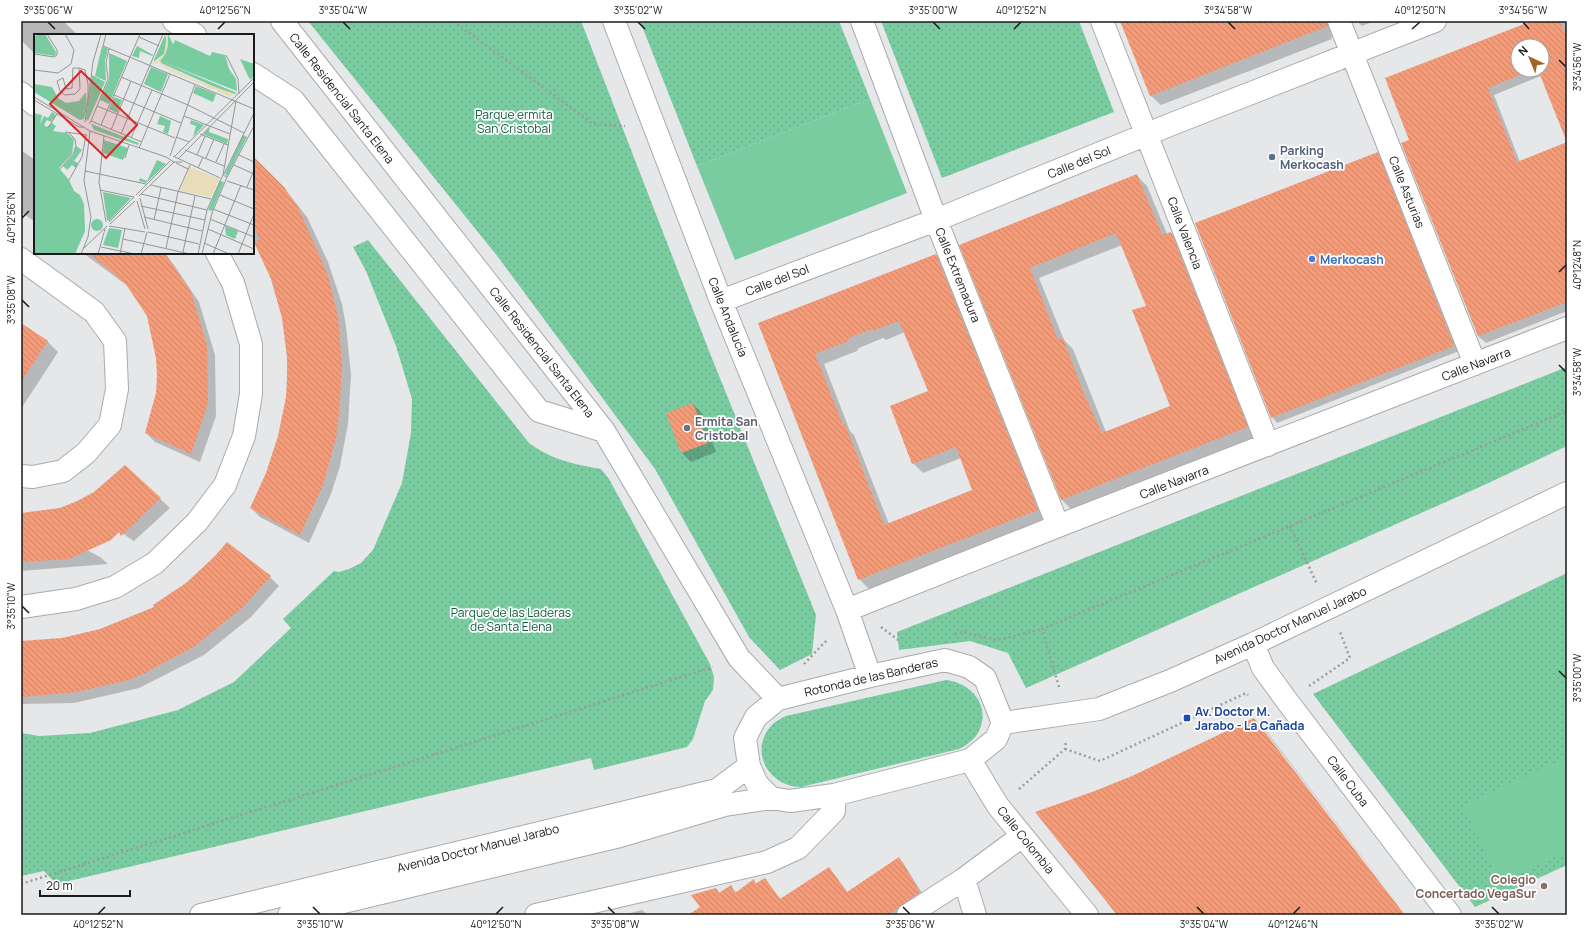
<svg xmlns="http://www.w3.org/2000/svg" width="1588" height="936" font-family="Manrope,sans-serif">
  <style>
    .green { fill: url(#green-dots) }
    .pitch { fill: #79cba0 }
    .shadow { fill: #0003; fill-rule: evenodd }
    .building { fill: url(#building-back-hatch); fill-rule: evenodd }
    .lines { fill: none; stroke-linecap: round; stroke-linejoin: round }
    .minor-casing { stroke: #a9abad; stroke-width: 24 }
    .path { stroke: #9b9c9e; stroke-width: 2.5; stroke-dasharray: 2 3; stroke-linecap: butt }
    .minor { stroke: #fff; stroke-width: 22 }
    .ticks { fill: none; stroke: #1a1a1b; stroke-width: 1.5 }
    .service-dot { fill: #5c6f8a; stroke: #fff; stroke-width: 1.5 }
    .shop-dot { fill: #3f7fe0; stroke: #fff; stroke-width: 1.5 }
    .worship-dot { fill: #6b7280; stroke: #fff; stroke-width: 1.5 }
    .transit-dot { fill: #1a4fb4; stroke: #fff; stroke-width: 1.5 }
    .education-dot { fill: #8d6e63; stroke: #fff; stroke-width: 1.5 }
    .labels { text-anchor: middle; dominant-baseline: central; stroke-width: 3.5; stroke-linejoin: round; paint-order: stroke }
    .street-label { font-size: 12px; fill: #1a1a1b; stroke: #fff }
    .park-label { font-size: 12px; fill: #105d3d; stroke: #fff }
    .service-label { font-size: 12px; font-weight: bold; fill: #4e5e75; stroke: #fff; text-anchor: start }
    .shop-label { font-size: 12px; font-weight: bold; fill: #366cbe; stroke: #fff; text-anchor: start }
    .worship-label { font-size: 12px; font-weight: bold; fill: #5b616d; stroke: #fff; text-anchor: start }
    .transit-label { font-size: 12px; font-weight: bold; fill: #164399; stroke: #fff; text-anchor: start }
    .education-label { font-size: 12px; font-weight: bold; fill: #785e54; stroke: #fff; text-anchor: end }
    .inset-road { fill: none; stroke: #949597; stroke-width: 1 }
    .view { fill: #d62828; fill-opacity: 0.15; stroke: #d62828; stroke-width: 2 }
    .inset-edge { fill: none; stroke: #1a1a1b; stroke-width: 2 }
    .neatline { fill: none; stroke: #1a1a1b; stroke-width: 1.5 }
    .ticks-label { font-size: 10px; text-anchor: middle; fill: #1a1a1b }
  </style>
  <defs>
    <pattern id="green-dots" width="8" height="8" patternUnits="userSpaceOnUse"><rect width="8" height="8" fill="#79cba0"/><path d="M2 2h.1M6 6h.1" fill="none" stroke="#68ae89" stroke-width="1.8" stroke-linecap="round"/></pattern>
    <pattern id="building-back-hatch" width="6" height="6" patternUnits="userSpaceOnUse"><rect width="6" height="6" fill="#f59a77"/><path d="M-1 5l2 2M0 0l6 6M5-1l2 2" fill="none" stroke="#d18466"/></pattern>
  </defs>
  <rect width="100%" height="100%" fill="#e5e7e9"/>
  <path class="green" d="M308 21H581L711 356 816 615 812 654 780 670 749 637 655 469 498 257Z
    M640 21H839L870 99 697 166Z
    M881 21H1079L1114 112 942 178Z
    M368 240 529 443C552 460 573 464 601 469L609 479 710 664 714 677 713 690 705 701 693 739 687 747 594 770 591 758 56 884 44 871 21 876V733L39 736 90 733 178 710 234 682 291 628 283 619 334 571 339 572 349 569 361 563 373 550 402 483 411 433 412 399 396 346 366 271 353 247Z
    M1567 367V446L1482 486 1026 688 1008 653 970 641 899 650 897 632Z
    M1567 573V865L1475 907 1313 694Z
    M946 680C971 683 991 705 979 731 975 739 967 745 959 749L801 787C770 787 749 753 770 727 774 722 780 719 786 716Z"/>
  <path class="pitch" d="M870 99 907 193 735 260 697 166Z
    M1567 757V852L1499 883 1463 805Z"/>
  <path class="shadow" d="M21 21H63L78 35H35V54L21 40Z
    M1121 21H1343L1337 35 1331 37 1332 39 1161 105 1150 95Z
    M1357 21H1374L1362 26Z
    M1535 21H1567V141L1541 76 1494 95 1520 162 1567 144V311L1486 343 1478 336 1402 144 1410 140ZM1518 46H1542V70H1518Z
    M21 150 35 160V222L21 212Z
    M1377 153 1383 159 1459 351 1277 423 1272 417Z
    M253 157 292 198 307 217 328 262 342 304 346 326 351 375 348 424 340 466 331 494 309 543 260 517 251 508 267 473 279 436 287 397 288 357 283 318 271 278 253 240Z
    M1137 176 1147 186 1167 234 1171 233 1181 243 1257 437 1072 510 1062 500 961 245ZM1122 245 1147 306 1171 407 1106 432 1073 349 1064 340 1039 278Z
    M83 253H164L174 265 199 302 215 355 216 416 200 462 155 442 146 433 157 394V358L148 315 129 287Z
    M936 255 945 265 1047 519 869 589 859 579 759 324ZM905 332 929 392 913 463 923 473 961 458 974 490 889 524 854 435 850 431 824 364 857 351 859 348 883 338 886 340Z
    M21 324 47 341 58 352 21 409Z
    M693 404 702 413 716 452 691 462 682 453 668 414Z
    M125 467 170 508 134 541 87 510 95 493Z
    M21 514 100 557 108 564 21 571Z
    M270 577 279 586 251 617 204 655 139 688 74 703 21 704V642L62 639 100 630Z
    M1254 719 1267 732 1407 915 1266 732H1264L1403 915H1118L1092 793 1132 777Z
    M899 858 904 864 925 898 903 915H707L716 889 720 894 731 887 737 893 754 881 757 884 765 879 781 900 829 868 848 893Z
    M642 910 648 915H623Z"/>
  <path class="building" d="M1120 21H1327L1328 26 1150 96Z
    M1532 21H1560L1567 38V140H1566L1538 70H1542V46H1518V70H1532L1488 88 1517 162 1567 142V302L1478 336 1401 143 1409 140 1385 78Z
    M1378 152 1454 346 1271 418 1195 223Z
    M253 156 284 187 298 207 327 273 338 316 342 366 339 414 336 438 323 485 300 535 250 508 266 473 278 436 286 397 287 377V357L282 318 271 279 254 242 260 239 253 225Z
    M1137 174 1162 235 1171 232 1248 427 1061 500 959 245ZM1116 233 1146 306 1132 310 1170 406 1102 433 1083 392 1063 338 1058 340 1030 268Z
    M89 253H165L191 292 207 345 208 401 207 406 191 454 145 433 156 393 157 376 156 358 147 316 125 283Z
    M936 254 1038 510 858 580 758 323ZM899 321 928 391 890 406 912 464 956 447 972 490 884 525 845 424 843 425 815 354 848 341 849 338 861 333 872 329 875 330Z
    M21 323 48 341 21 382Z
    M693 403 708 443 681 453 666 413Z
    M125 465 161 498 121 536 119 532 111 540 69 559 21 562V513L60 508 77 501 94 492Z
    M227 542 271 576 242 608 195 646 143 674 129 680 76 692 21 697V641L62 638 100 629 154 607 153 605 186 583 215 556Z
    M1254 718 1348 841 1405 915H1117L1035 812 1092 792 1132 776Z
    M899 857 920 892 888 915H688L700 907 691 895 716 888 719 893 731 885 735 893 754 879 755 884 765 878 780 899 829 867 847 892Z"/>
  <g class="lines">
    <defs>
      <path id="minor" d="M174 21 195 35
        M282 21 604 431 739 658 778 699
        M614 21 721 301 847 610
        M862 21 936 220 1058 526
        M1102 21 1268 445
        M1339 21 1475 364
        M253 74 293 100 539 411 604 431
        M21 93 35 105
        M21 259 94 312 115 341 117 389 110 425 86 453 63 471 33 477 21 476
        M721 301 936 220 1172 124 1435 21
        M21 607 76 599 115 587 155 563 197 522 225 485 244 436 251 394V344L233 283 217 253
        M1253 644 1263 668 1287 701 1450 915
        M945 660 969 667 985 678 1003 723 996 739 970 760 834 795 790 801 771 798 757 784 749 766 745 738 756 717 778 699 870 676Z
        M870 676 847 610 1058 526 1567 328
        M1003 723 1099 709 1170 681 1253 644 1567 493
        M970 760 998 806 1087 915
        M964 879 975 915
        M201 915 717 790 749 766
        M289 915 620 836 725 805 771 798
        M536 915 767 862 798 848 834 811V795
        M908 915 964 879 1022 836"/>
    </defs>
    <use href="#minor" class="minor-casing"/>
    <path class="path" d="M453 21 593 124 625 126
      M1290 526 1317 584
      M881 627 901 642
      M955 634 962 632 998 640 1042 629
      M804 664 825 642 829 641
      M1309 686 1350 658 1340 632
      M1059 687 1042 629 1567 411
      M1065 749 1100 761 1246 693 1248 695
      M1019 789 1065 749 1066 741
      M21 884 713 667"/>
    <use href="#minor" class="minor"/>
  </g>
  <path class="ticks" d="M48 22 55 29M343 22 350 29M638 22 645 29M933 22 940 29M1228 22 1235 29M1523 22 1529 29M218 29 225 22M1014 29 1021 22M1412 29 1420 22M1559 60 1566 67M22 218 29 211M1559 272 1566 265M22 300 29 307M1559 365 1566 372M22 606 29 613M1559 671 1566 678M313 907 320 914M608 907 615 914M903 907 910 914M1197 907 1204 914M1492 907 1499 914M98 914 105 907M496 914 503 907M1293 914 1300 907"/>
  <circle class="service-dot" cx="1272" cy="157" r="4"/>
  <circle class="shop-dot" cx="1312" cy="259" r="4"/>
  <circle class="worship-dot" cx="687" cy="428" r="4"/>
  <rect class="transit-dot" x="1183" y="714" width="8" height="8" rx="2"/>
  <circle class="education-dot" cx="1544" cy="886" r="4"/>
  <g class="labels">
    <g class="street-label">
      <text transform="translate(342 98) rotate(52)">Calle Residencial Santa Elena</text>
      <text transform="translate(1079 162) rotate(-22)">Calle del Sol</text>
      <text transform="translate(1407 192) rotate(68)">Calle Asturias</text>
      <text transform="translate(1185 233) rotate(69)">Calle Valencia</text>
      <text transform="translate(958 275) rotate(68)">Calle Extremadura</text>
      <text transform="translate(777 280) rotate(-21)">Calle del Sol</text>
      <text transform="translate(728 317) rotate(68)">Calle Andalucía</text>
      <text transform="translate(542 352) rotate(52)">Calle Residencial Santa Elena</text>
      <text transform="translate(1476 364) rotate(-21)">Calle Navarra</text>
      <text transform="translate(1174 482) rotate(-21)">Calle Navarra</text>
      <text transform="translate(1290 625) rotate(-25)">Avenida Doctor Manuel Jarabo</text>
      <text transform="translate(871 677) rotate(-13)">Rotonda de las Banderas</text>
      <text transform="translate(1348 781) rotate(53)">Calle Cuba</text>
      <text transform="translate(1026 840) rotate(51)">Calle Colombia</text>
      <text transform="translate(478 848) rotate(-14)">Avenida Doctor Manuel Jarabo</text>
    </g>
    <g class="park-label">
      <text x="514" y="114">Parque ermita<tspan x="514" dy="14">San Cristobal</tspan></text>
      <text x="511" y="612">Parque de las Laderas<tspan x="511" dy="14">de Santa Elena</tspan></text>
    </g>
    <g class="service-label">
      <text x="1280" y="150">Parking<tspan x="1280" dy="14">Merkocash</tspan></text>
    </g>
    <g class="shop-label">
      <text x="1320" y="259">Merkocash</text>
    </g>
    <g class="worship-label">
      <text x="695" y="421">Ermita San<tspan x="695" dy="14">Cristobal</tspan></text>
    </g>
    <g class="transit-label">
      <text x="1195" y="711">Av. Doctor M.<tspan x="1195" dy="14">Jarabo - La Cañada</tspan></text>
    </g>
    <g class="education-label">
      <text x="1536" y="879">Colegio<tspan x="1536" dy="14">Concertado VegaSur</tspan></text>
    </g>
  </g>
  <g transform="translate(34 34)">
    <rect width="220" height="220" fill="#e5e7e9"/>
    <path d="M134 0 140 12 132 29 203 59 201 60 185 55 127 29 126 26 132 18ZM131 1 133 7 130 20 119 28ZM68 12 74 15 71 27 72 47 61 42ZM103 12 119 21 118 22 106 17 105 24 98 22ZM75 19 93 27 75 70 66 66 75 45ZM206 25 220 30V42L216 46ZM117 33 134 40 127 58 110 50ZM58 41 71 48 54 87 52 85ZM0 50 18 53 24 64 32 69 45 67 52 58 53 74 50 85 46 86 0 58ZM162 52 182 60 179 68 159 59ZM80 63 88 66 83 79 75 75ZM18 78 22 81 17 88 13 86 10 91 13 93 18 89 22 92 19 97 33 99 40 105 38 120 25 134 35 146 40 157 46 161 50 170 51 197 41 220H0V79L8 81 6 90 10 82 14 84ZM126 82 137 87 134 100 129 98 131 92 123 90ZM157 86 170 91 159 103 162 92 156 90ZM57 90H58L105 109 104 111 60 96ZM176 93 175 98 194 105 193 110 169 100ZM209 101 213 103 193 142 191 140ZM70 106 94 114 89 126 69 119ZM42 112 48 116 40 127 44 129 42 134 38 131 33 136 29 132 40 120ZM123 126 132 130 112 149 105 147 106 144 113 147ZM186 147 190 148 178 177 174 176ZM69 158 97 164 75 187 73 186ZM57 191a6 6 0 1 1 12 0a6 6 0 1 1-12 0ZM191 192 204 197 201 205 192 201ZM75 194 88 196 84 214 69 211Z" fill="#79cba0"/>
    <path d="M133 0 134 5V12L131 21 126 27 127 29 161 46 201 60 197 63 134 36 125 29 118 30 130 21ZM156 133 185 145 177 163 146 157Z" fill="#e7ddb8"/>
    <path d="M141 6 176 22 178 18 191 21 195 35 202 45 203 57 132 29Z" fill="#79cba0"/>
    <path d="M5 0H11L22 18 21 22 0 19V3Z" fill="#79cba0"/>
    <path class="inset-road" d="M72 0 69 12 220 75M105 3 125 12M0 20 20 23 23 21V16L13 0M192 21 204 45 205 60M39 34H45L46 55 41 60 31 61 26 57 23 47 29 44 32 55 38 54ZM45 34 51 36 54 50V72M0 36 24 39 37 30 40 16 31 0M87 43 154 71 210 99M80 61 147 89M0 63 56 97 132 123 140 128H148M0 66 45 93H50M63 72 141 104M150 82 196 100M57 87 74 45 72 29 75 15M51 88 59 28 67 0M55 90 57 87 108 108M67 91 106 0M14 94 23 80M77 96 97 47M31 98 53 101M87 100 129 0M166 100 194 111M70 102 65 148 72 188M142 103 155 108M97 104 118 56M105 114 136 40M151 116 190 132M163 121 171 102M205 121 220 128M136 122 161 50M139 122 186 144M140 123 220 44M91 124 95 111M172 124 180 105M144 125 220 48M182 128 190 110M142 129 154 135M200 131 220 140M164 134 169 123M26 135 39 120 42 112 41 105 34 98M51 137 112 150M190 140 220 79M189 141 202 67M193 143 220 92M35 146 48 123 52 101M193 147 220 156M117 151 177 165M213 153 220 136M66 156 100 163M107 160 173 176M102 161 136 127M186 161 220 175M105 162 140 128M106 164 114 195M103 167 111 195M107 172 171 186M179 175 220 191M110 183 168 197M176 185 220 203M120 186 127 154M75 188 100 163M76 190 101 167M75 192 111 198M174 195 220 215M114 198 165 210M89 205 156 220M170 209 195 220M67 213 101 220M50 214 73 192M132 214 144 158 156 131M149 218 161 162M47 220 54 203 57 183 50 147 56 97M64 220 71 195M86 220 91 194M107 220 113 198M164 220 173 176 187 145M168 220 178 179 193 143 189 141 187 145M179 220 207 151M204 220 220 180"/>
    <path class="view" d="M47 37 103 91 72 124 16 70Z"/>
    <rect width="220" height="220" class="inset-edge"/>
  </g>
  <rect width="1588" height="936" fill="none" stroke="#ffffff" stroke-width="44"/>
  <g transform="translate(1530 58) rotate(316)"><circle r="19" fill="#ffffff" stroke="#a3a3a4"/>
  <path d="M0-3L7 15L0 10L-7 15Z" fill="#9f6524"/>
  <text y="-6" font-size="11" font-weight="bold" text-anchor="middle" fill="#1a1a1b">N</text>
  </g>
  <path d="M40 890v6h90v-6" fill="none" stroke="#1a1a1b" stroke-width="2"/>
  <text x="46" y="890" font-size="12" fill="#1a1a1b" stroke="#ffffff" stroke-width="3" paint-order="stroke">20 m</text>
  <rect x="22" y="22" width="1544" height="892" class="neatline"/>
  <g class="ticks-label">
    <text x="48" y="14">3°35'06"W</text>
    <text x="225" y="14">40°12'56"N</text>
    <text x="343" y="14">3°35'04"W</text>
    <text x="638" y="14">3°35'02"W</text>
    <text x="933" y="14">3°35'00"W</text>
    <text x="1021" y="14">40°12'52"N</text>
    <text x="1228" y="14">3°34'58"W</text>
    <text x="1420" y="14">40°12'50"N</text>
    <text x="1523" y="14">3°34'56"W</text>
    <text transform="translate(1577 67) rotate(-90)" y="4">3°34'56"W</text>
    <text transform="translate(11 218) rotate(-90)" y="4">40°12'56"N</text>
    <text transform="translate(1577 265) rotate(-90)" y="4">40°12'48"N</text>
    <text transform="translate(11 300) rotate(-90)" y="4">3°35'08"W</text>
    <text transform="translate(1577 372) rotate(-90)" y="4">3°34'58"W</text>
    <text transform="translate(11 606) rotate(-90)" y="4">3°35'10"W</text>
    <text transform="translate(1577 678) rotate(-90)" y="4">3°35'00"W</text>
    <text x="98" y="928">40°12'52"N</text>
    <text x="320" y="928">3°35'10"W</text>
    <text x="496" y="928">40°12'50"N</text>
    <text x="615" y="928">3°35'08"W</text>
    <text x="910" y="928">3°35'06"W</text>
    <text x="1204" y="928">3°35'04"W</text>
    <text x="1293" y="928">40°12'46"N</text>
    <text x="1499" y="928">3°35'02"W</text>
  </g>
</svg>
